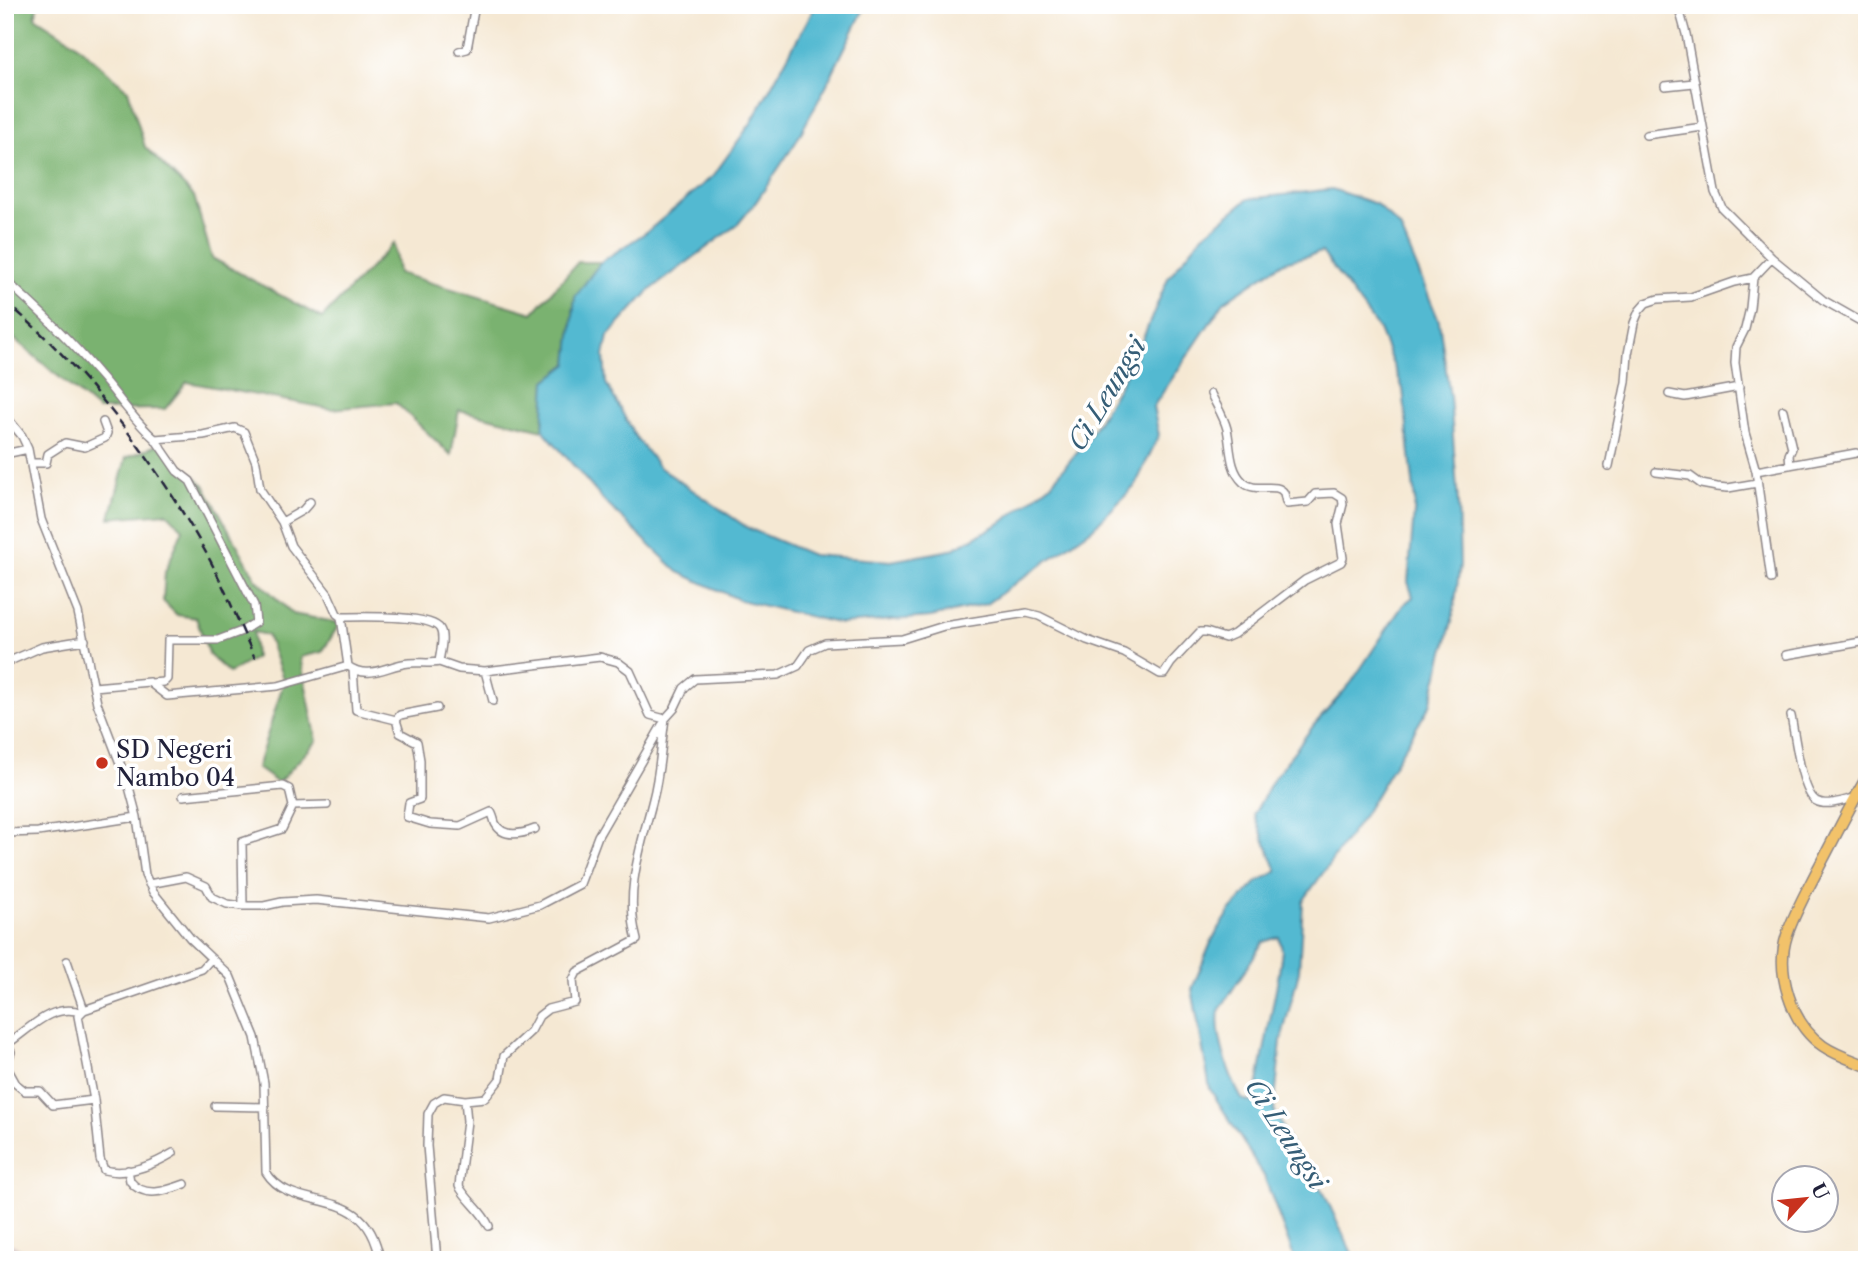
<svg xmlns="http://www.w3.org/2000/svg" width="1872" height="1265" font-family="'Libre Caslon Text',serif">
  <style>
    .industrial { fill: #d1bfbd }
    .forest { fill: #7ab26f; stroke: #4e6a55; stroke-width: 2 }
    .water { fill: #53b9d1; stroke: #3a6e86; stroke-width: 2; fill-rule: evenodd }
    .lines { fill: none; stroke-linecap: round; stroke-linejoin: round }
    .street-casing { stroke: #8c8587; stroke-width: 10 }
    .primary-casing { stroke: #8c8587; stroke-width: 13 }
    .street { stroke: #fff; stroke-width: 7 }
    .primary { stroke: #f2c26a; stroke-width: 10 }
    .rail { stroke: #22223b; stroke-width: 2.5; stroke-dasharray: 10 5; stroke-linecap: butt }
    .poi-dot { fill: #c8321e; stroke: #fff; stroke-width: 2.5 }
    .labels { text-anchor: middle; dominant-baseline: central; stroke-width: 7; stroke-linejoin: round; paint-order: stroke }
    .poi-label { font-size: 24px; fill: #22223b; stroke: #fff; text-anchor: start }
    .water-label { font-size: 26px; font-style: italic; fill: #365e77; stroke: #fff }
  </style>
  <rect width="100%" height="100%" fill="#fff"/>
  <filter id="ink" filterUnits="userSpaceOnUse"><feTurbulence type="fractalNoise" baseFrequency=".0143" numOctaves="2"/><feDisplacementMap in="SourceGraphic" scale="14" xChannelSelector="R" yChannelSelector="G"/><feConvolveMatrix kernelMatrix="1 2 1 2 8 2 1 2 1" color-interpolation-filters="sRGB"/></filter>
  <filter id="wash" filterUnits="userSpaceOnUse"><feTurbulence type="fractalNoise" baseFrequency=".00686" numOctaves="4" result="noise"/><feDisplacementMap in="SourceGraphic" scale="28" xChannelSelector="R" yChannelSelector="G"/><feGaussianBlur stdDeviation="1.57" result="paint"/><feColorMatrix in="noise" values="0 0 0 0 0 0 0 0 0 0 0 0 0 0 0 0 0 1.4 0 .05"/><feComposite in="paint" operator="in"/></filter>
  <g filter="url(#wash)">
    <rect width="100%" height="100%" fill="#f5e8d3"/>
    <path class="industrial" d="M5 1240 42 1260H5Z"/>
    <path class="forest" d="M5 5H38L35 17 75 43 128 90 145 147 194 196 212 258 322 318 394 243 398 273 533 313 578 262H601L575 297 568 364 546 381 543 430 459 410 451 455 396 403 331 409 187 382 165 409 98 410 5 331Z
      M159 444 204 485 256 579 293 614 340 623 322 652 300 657 317 741 278 783 257 768 284 681 267 635 253 632 255 658 229 673 209 655 196 618 177 615 163 601 165 572 183 529 167 513 110 518 126 458Z"/>
    <path class="water" d="M816 5H866L826 86 796 142 756 202 738 224 649 291 608 336 604 356 606 383 635 436 659 467 748 528 812 555 891 561 951 550 1001 523 1050 485 1087 440 1134 360 1168 278 1202 236 1248 199 1332 189 1376 204 1400 227 1439 321 1450 397 1458 503 1460 565 1453 617 1430 705 1364 815 1303 901 1299 971 1281 1041 1274 1110 1304 1173 1323 1191 1355 1260H1295L1264 1176 1210 1089 1192 989 1212 940 1231 910 1256 883 1277 871 1254 814 1274 778 1314 725 1351 683 1403 605 1413 597 1408 582 1415 501 1403 389 1379 330 1322 252 1284 262 1224 302 1153 407 1159 435 1135 486 1092 529 986 604 931 617 841 624 740 600 678 572 604 501 543 430 546 381 568 364 575 297 601 262 648 231 713 176 751 123ZM1279 937 1282 950 1279 973 1254 1103 1242 1099C1230 1079 1215 1034 1219 1011L1263 942Z"/>
  </g>
  <g filter="url(#ink)">
    <g class="lines">
      <defs>
        <path id="street" d="M1678 5 1686 34 1715 192 1722 208 1772 258 1823 300 1867 325
          M459 51 467 49 475 5
          M1665 86 1694 83
          M1646 135 1703 127
          M1753 278 1750 308 1745 329 1736 347 1735 363 1745 433 1756 471 1771 579
          M5 280C38 309 70 340 98 373 118 395 133 420 155 439L203 435 235 428 244 432 256 462 260 489 282 522 291 546 328 594 337 614 341 617C358 617 431 614 440 629 445 637 440 653 439 662L459 669 485 671 600 657 618 662 630 671 650 715 665 719 674 709 684 688 695 679 778 675 798 666 809 650 825 643 902 639 944 626 1027 613 1039 616 1087 640 1124 653 1160 674H1164L1171 663 1200 632H1206L1225 638 1234 634 1305 580 1341 562 1343 558 1338 524 1343 504 1342 498 1334 493 1315 494 1308 502 1287 504C1285 500 1285 497 1284 493 1277 481 1255 494 1243 482 1229 469 1231 447 1227 429 1224 417 1216 405 1211 394
          M1669 394 1685 397 1739 387
          M1783 410 1792 448 1789 455 1790 465
          M5 415 22 436 28 449 41 519 78 612 97 703 129 787 137 817 145 875 153 892 190 938 230 976 255 1037 264 1083 266 1172C294 1217 366 1179 380 1260
          M5 454 28 449
          M32 463H46L48 454 65 443 85 447 105 438 107 433 103 422
          M1609 466 1626 382 1628 354 1634 323 1639 311 1646 303 1658 299 1691 297 1734 282 1753 278 1772 258
          M1756 471 1856 453
          M1656 472 1690 476 1701 484 1717 487 1728 488 1757 483
          M282 522 303 510 310 502
          M341 617 348 666
          M1786 655 1867 641
          M5 663 42 647 85 640
          M353 669 356 710 396 720 400 733 417 742 420 760V799L409 803 407 817 430 824 460 826 491 812C493 815 494 819 495 823 503 839 522 834 535 829
          M485 671 493 701
          M151 683 164 682 167 679 168 640H218L242 631 256 622 254 605 190 481 177 471 155 439
          M94 687 149 682 167 696 278 686 348 666C369 681 387 665 409 663 419 662 429 664 439 662
          M1791 716C1795 735 1801 791 1816 801 1827 807 1844 800 1855 798
          M396 720 400 715 437 708
          M183 796 283 786 289 789 293 806
          M5 833 38 832 137 817
          M149 884 186 877 206 886 212 897 227 904 243 906H264L282 902 316 900 489 918 540 905 580 884 598 836 662 725
          M243 906 242 842 282 829 293 806 327 805
          M67 961 84 1010
          M5 1044H7L11 1052 6 1066 16 1084 25 1091H40L53 1105 94 1100
          M7 1044C30 1029 51 1003 81 1012
          M465 1100 467 1121 459 1186C467 1201 482 1210 489 1226
          M215 1106 265 1107
          M173 1153C153 1165 128 1176 104 1170L100 1159 94 1100 78 1016 84 1010 202 969 211 959
          M128 1170 130 1181C144 1199 166 1191 185 1184
          M437 1260 427 1146 428 1114 434 1103 444 1097 465 1100 485 1098 500 1079 504 1056 531 1031 539 1016 548 1009 575 1002 573 980 577 972 637 940C624 891 641 847 653 799 660 773 661 745 665 719"/>
        <path id="primary" d="M1867 777C1850 806 1835 837 1819 867 1808 889 1795 911 1787 935 1775 971 1791 1024 1823 1046 1836 1055 1852 1060 1867 1066"/>
      </defs>
      <use href="#street" class="street-casing"/>
      <use href="#primary" class="primary-casing"/>
      <use href="#street" class="street"/>
      <use href="#primary" class="primary"/>
      <path class="rail" d="M5 301C85 368 155 460 205 551 224 585 238 622 255 658"/>
    </g>
  </g>
  <circle class="poi-dot" cx="102" cy="763" r="7"/>
  <g class="labels">
    <g class="poi-label">
      <text x="116" y="749">SD Negeri<tspan x="116" dy="28">Nambo 04</tspan></text>
    </g>
    <g class="water-label">
      <text transform="translate(1107 394) rotate(-59)">Ci Leungsi</text>
      <text transform="translate(1286 1134) rotate(57)">Ci Leungsi</text>
    </g>
  </g>
  <rect width="1872" height="1265" fill="none" stroke="#fff" stroke-width="28"/>
  <g transform="translate(1805 1199) rotate(63)"><circle r="33" fill="#ffffff" stroke="#a7a7b1" stroke-width="2"/>
  <path d="M0-5L12 26L0 18L-12 26Z" fill="#c8321e"/>
  <text y="-10" font-size="19" font-weight="bold" text-anchor="middle" fill="#22223b">U</text>
  </g>
</svg>
